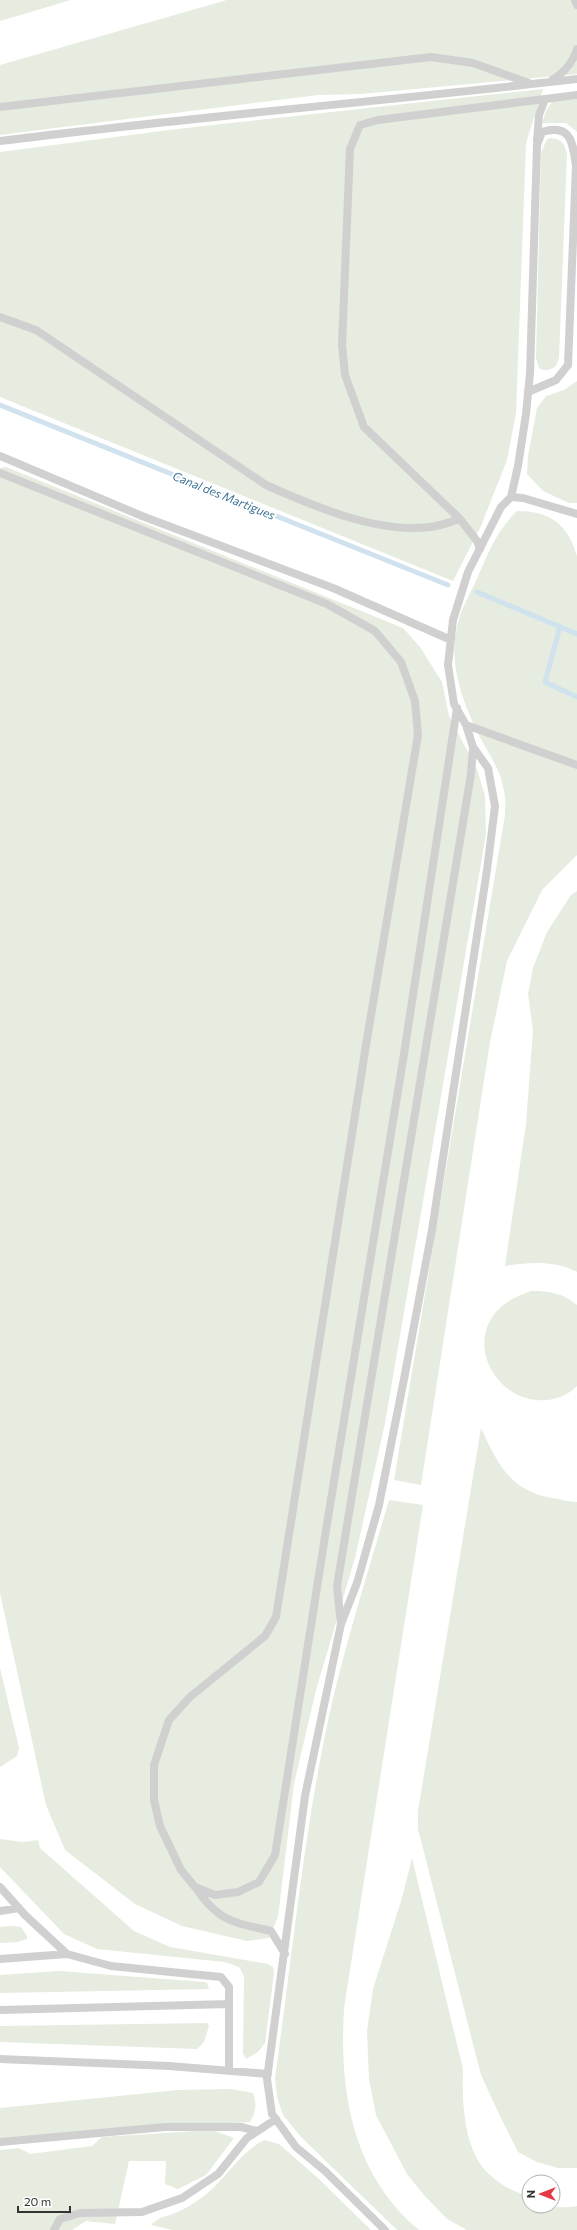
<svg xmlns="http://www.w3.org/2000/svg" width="577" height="2230" font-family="Commissioner,sans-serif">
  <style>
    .green { fill: #e6ecdf }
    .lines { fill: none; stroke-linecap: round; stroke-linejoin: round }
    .stream { stroke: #cfe2ee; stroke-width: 5 }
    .service { stroke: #d0d0d0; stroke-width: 8 }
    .labels { text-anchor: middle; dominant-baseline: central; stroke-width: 4; stroke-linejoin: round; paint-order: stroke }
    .water-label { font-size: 12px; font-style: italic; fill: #3f7597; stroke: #fff }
  </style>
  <rect width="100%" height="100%" fill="#fff"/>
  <path class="green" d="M0 0H71L0 21Z
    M227 0H577V74L361 94 318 95 0 135V65Z
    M543 89 526 143 516 413 507 460 481 526 453 581 0 397V152L177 129Z
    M577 99V132L566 123H542L547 109 552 102Z
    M551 138C563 140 564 143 567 154L559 358 556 366C550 370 546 372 539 368L536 358 541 153 547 139Z
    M577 381V503H569L543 491 527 474 528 456 537 408 546 396 564 390Z
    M6 467 403 628 420 647 442 682 449 716 477 769 485 796 486 834 385 1423 355 1558 316 1690 294 1784 278 1917 269 1938 247 1941 182 1926 135 1904 65 1850 46 1805 0 1593V468Z
    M517 511C550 511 568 524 577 556V855L542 890 507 961 490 1042 421 1485 394 1480 505 815C505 808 506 799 504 791 501 771 490 756 481 739 463 704 447 662 458 623 461 609 470 594 476 581 487 556 496 531 517 511Z
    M577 891V1272C555 1260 528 1262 505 1266L526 1124 533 1030 528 994 533 968 547 932 571 895Z
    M531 1291C549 1291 563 1293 577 1305V1386C569 1394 558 1399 547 1400 497 1405 462 1342 501 1307 510 1299 520 1295 531 1291Z
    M481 1428C498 1464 509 1490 552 1498 560 1499 569 1502 577 1502V2168H558L537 2162 518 2152 500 2116 481 2075 418 1829V1811Z
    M389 1500 423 1505 344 2008C339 2091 352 2174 419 2230H397L301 2137 283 2115 277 2097 275 2078C291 1965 302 1851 324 1740 340 1659 366 1580 389 1500Z
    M0 1668 19 1748 17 1756 0 1767Z
    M0 1839 23 1842 38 1840 40 1848 134 1931 170 1947 268 1964 273 1967 274 1973 265 2043 258 2052 246 2059 243 2053 244 1976 239 1967 225 1962 97 1949 64 1934 0 1867Z
    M412 1858 463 2069C462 2101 463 2150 489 2174 500 2185 515 2192 529 2197V2206C546 2206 561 2209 577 2206V2230H467L447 2219 423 2194 407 2174 376 2115 369 2079 367 2031 373 1989 402 1898Z
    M11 1926 21 1927 27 1936V1939L17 1942 0 1943V1927Z
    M59 1971 204 1982 207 1983 209 1989 0 1993V1975Z
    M207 2023 209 2026 204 2042 197 2049 0 2042V2026Z
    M231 2089 253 2093C257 2105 256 2112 250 2122L0 2138V2108L178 2090Z
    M212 2130 234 2138 206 2175 178 2189 165 2184 166 2161H129L115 2224 86 2221 72 2230H0V2150L19 2148 30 2154 92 2146 102 2137Z
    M264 2140 279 2144 319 2179 371 2230H173L151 2225C163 2214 168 2217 180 2211 188 2207 197 2201 204 2196 226 2179 240 2152 264 2140Z"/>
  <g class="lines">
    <path class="stream" d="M0 405 448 585
      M477 592 577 634
      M560 627 545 682 577 697"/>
    <path class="service" d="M575 0 577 5
      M552 80C565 72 573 63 577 49
      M0 107 431 57 473 63 529 83
      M0 141C192 117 385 101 577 79
      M537 141 539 115 545 99 577 95
      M0 317 36 330 266 485C313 506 378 534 430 527 440 526 450 522 460 519
      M0 456 142 516 333 588 451 640
      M0 473 327 604 375 631 401 662 415 701 418 735 366 1045 276 1617 265 1636 190 1697 169 1720 154 1765V1800L160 1826 181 1870 195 1887 215 1895 238 1892 259 1882 275 1855 326 1530 404 1054 457 708
      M511 497 523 498 577 514
      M480 549 477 541 460 519 364 427 345 375 342 345 350 149 360 125 378 120 545 99
      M466 725 577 765
      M341 1624 357 1583 379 1505 404 1379 432 1230 487 870 495 806 488 768 473 747
      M0 1887 25 1915 67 1954 111 1966 221 1977 229 1987V2070
      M195 1887C219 1922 232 1922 271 1931L285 1954
      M0 1911 19 1908
      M0 1959 67 1954
      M0 2010 229 2004
      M0 2059 169 2066 268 2074
      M0 2142 165 2127H241L257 2131
      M54 2230 60 2219 80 2213 142 2212 182 2198 218 2174 247 2138 276 2119
      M385 2230 325 2171 296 2147 272 2114 267 2079 305 1796 341 1624 337 1586 471 774 473 747 466 725 454 704 448 665 453 620 468 572 501 507 511 497 518 466 526 414 530 373 537 145 542 132C571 123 573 143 576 166L568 365 556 380 528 392"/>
  </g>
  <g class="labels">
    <g class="water-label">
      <text transform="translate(224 495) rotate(22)">Canal des Martigues</text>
    </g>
  </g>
  <g transform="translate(541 2194) rotate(270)"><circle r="19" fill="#ffffff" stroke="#adadad"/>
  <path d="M0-3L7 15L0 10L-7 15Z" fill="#e63946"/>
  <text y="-6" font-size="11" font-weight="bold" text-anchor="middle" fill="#333333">N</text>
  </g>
  <path d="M18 2206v6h52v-6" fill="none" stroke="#333333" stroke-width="2"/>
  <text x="24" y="2206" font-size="12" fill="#333333" stroke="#ffffff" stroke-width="3" paint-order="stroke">20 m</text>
</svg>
